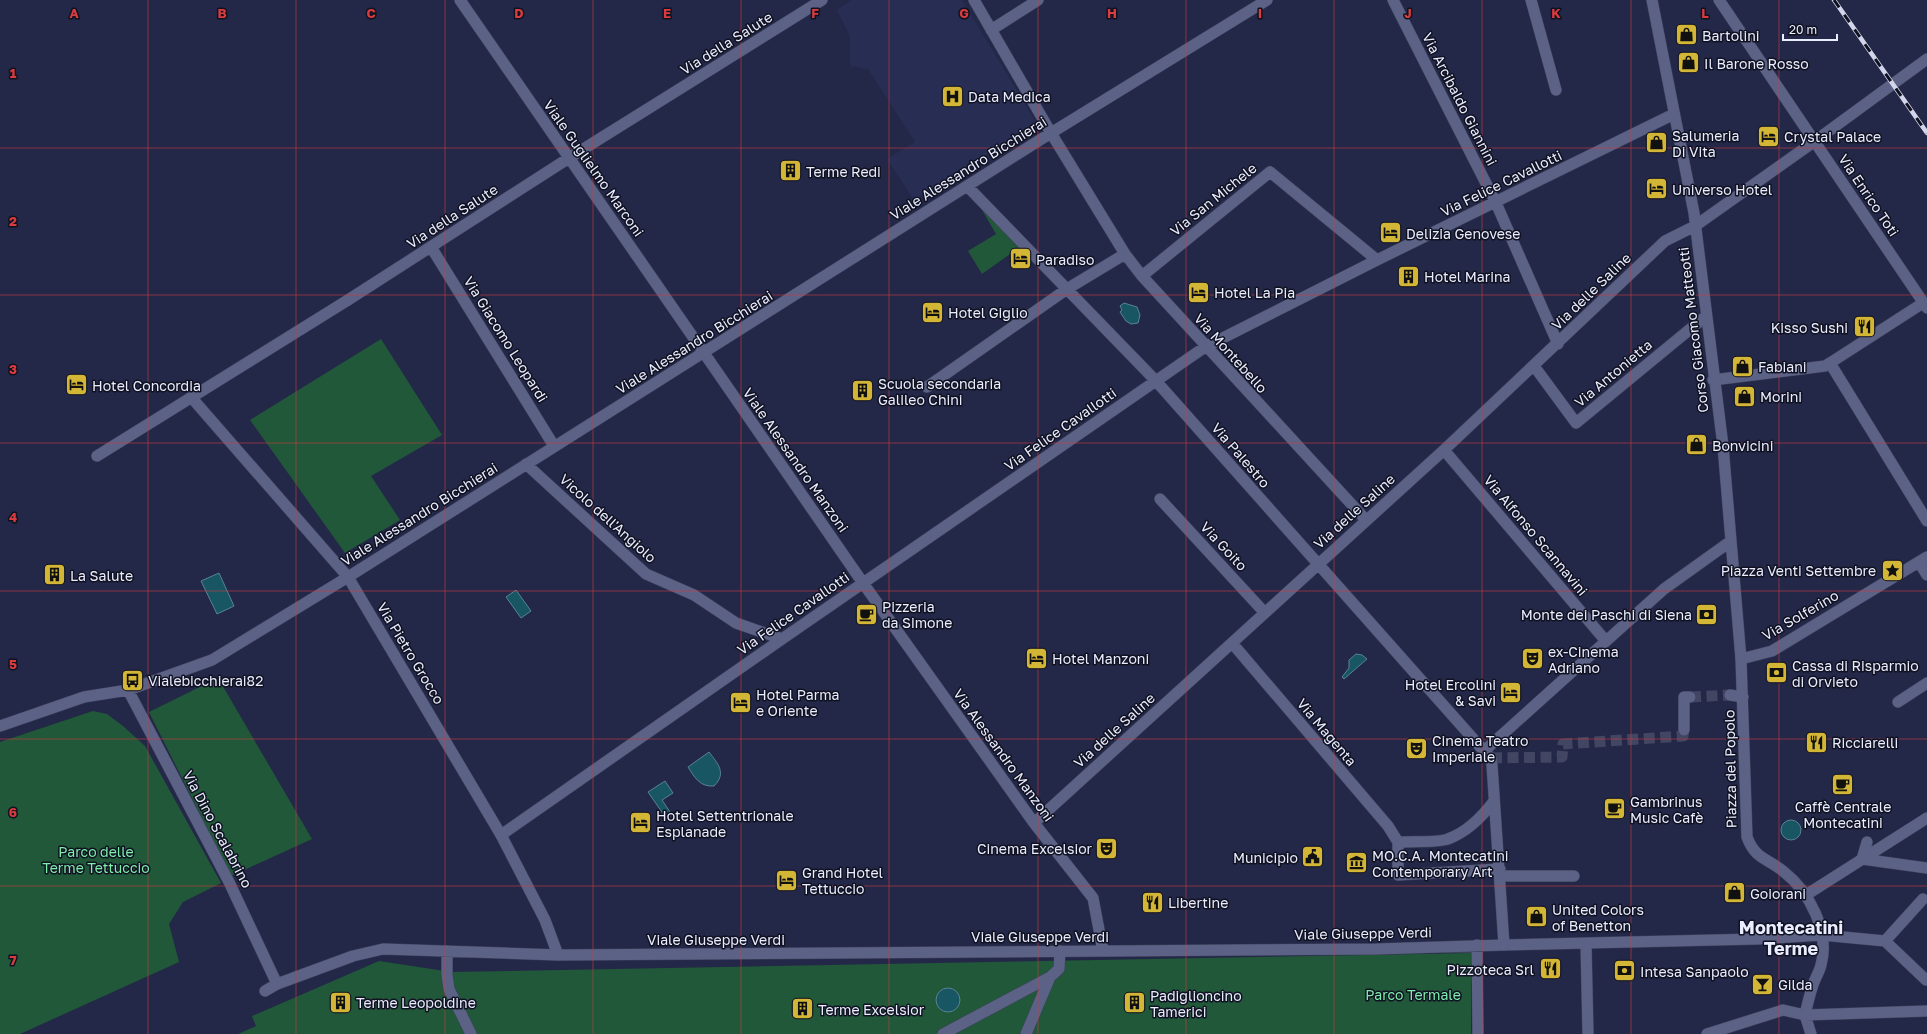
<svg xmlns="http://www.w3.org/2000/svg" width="1927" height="1034" font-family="'Golos Text',sans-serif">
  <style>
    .built { fill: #282d54 }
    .green { fill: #205839 }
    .water { fill: #195664; stroke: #588392 }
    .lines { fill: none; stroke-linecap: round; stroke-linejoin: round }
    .pedestrian-tunnel { stroke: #424663; stroke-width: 11; stroke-dasharray: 11 5.5; stroke-linecap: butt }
    .pedestrian-casing { stroke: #3e415b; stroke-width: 12 }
    .minor-casing { stroke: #3e415b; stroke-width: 12 }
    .secondary-casing { stroke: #3e415b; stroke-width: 12 }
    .pedestrian { stroke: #5b6286; stroke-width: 11 }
    .minor { stroke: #5b6286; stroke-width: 11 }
    .secondary { stroke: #5b6286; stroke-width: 11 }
    .rail-casing { stroke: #d3d6ea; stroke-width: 4.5 }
    .rail { stroke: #101221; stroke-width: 3; stroke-dasharray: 9; stroke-linecap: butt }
    .grid { fill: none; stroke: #d83c3e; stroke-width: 1; stroke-opacity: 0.55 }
    .labels { text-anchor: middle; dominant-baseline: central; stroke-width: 3; stroke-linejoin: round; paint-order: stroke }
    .poi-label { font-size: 14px; fill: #eaedff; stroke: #101221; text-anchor: start }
    .street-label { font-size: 14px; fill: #eaedff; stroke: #101221 }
    .park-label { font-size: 14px; fill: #7fedac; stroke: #101221 }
    .district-label { font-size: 18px; font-weight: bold; fill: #eaedff; stroke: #101221 }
    .grid-label { font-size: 13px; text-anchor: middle; font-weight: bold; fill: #d83c3e; stroke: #101221; stroke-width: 3; stroke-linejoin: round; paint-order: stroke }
  </style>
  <rect width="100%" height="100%" fill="#242848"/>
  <path class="built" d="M852 0H962L1037 124 914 200 887 159 915 142 868 69 850 66V36L837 10Z"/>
  <path class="green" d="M978 203 1020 247 982 274 968 251 996 234Z
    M381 339 442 435 371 476 400 520 345 553 250 420Z
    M218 678 312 839 231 876 149 712Z
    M93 711 107 714 123 726 145 746 221 883 183 902 169 924 179 962 20 1034H0V742Z
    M1471 953V1034H238L256 1026 252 1016 379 961 451 972Z"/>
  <path class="water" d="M1124 303 1137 307 1140 315 1138 323 1131 324 1126 321 1120 312 1122 310 1120 306Z
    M219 573 234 606 217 614 201 581Z
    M516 590 531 611 521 618 506 597Z
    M1356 654 1362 655 1367 659 1344 679 1342 677 1349 668V660Z
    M709 752C718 764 727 773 714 786 700 787 695 778 688 767Z
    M665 781 673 793 662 800 672 815 666 818 648 792Z
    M1781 830a10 10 0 1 1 20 0a10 10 0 1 1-20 0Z
    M936 1000a12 12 0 1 1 24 0a12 12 0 1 1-24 0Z"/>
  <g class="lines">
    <path class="pedestrian-tunnel" d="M1690 697 1730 695
      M1491 758 1562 757 1563 744 1683 736 1684 730"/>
    <defs>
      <path id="pedestrian" d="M1695 226 1815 141
        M1713 380 1825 366 1830 363
        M191 397 348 577 501 835
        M97 456 348 300
        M1730 695 1743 697
        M1684 730V697H1690
        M1867 842 1862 859 1927 868
        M1501 876H1574
        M1806 895 1927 818
        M1923 899 1885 941 1926 980
        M1586 944 1588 1034
        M1504 945 1757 939 1822 935 1885 941
        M943 1034 1050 977 1059 969 1060 951
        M1026 1034 1050 977
        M1707 1034 1783 1010 1805 1015C1807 1006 1809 997 1812 988 1814 980 1819 973 1821 965 1830 932 1810 892 1783 871 1767 858 1755 859 1747 837L1741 659"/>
      <path id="minor" d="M460 0 863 583 1034 823 1093 898 1103 951
        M974 0 1051 133 1125 254 1142 276 1366 520
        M1393 0 1496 203 1558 344
        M1531 0 1556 90
        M1652 0 1694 213 1723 446 1741 659 1772 651 1927 557
        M991 30 1038 0
        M1815 141 1927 59
        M967 186 1156 381 1484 751
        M431 247 554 446
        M1142 276 1270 172 1377 260
        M348 300 569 158 822 0
        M1923 303 1830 363 1927 521
        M1534 366 1576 423 1706 316
        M927 387 1067 289 1125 254
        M1444 450 1605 640
        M526 464 646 574 694 595 736 623 782 639
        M1160 499 1265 613
        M1919 562 1927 575
        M1232 643 1388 826 1398 842
        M128 690 229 882 277 984
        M1898 702 1927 683
        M0 726 84 697 128 690 212 660 348 577 1051 133 1267 0
        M1494 801C1482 817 1467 832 1448 839 1438 843 1410 841 1398 842V875L1500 869
        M1034 823 1444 450 1665 241 1695 226
        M1477 945 1478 1034
        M447 951V975L449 989 471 1034
        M558 955 545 920 501 835 782 639 1205 347 1377 260 1674 114
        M265 991 277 984 353 956 383 949 558 955 1377 949 1504 945 1492 765 1491 758 1484 751 1664 589 1731 541
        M1811 1034 1805 1015 1927 1011"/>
      <path id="secondary" d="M1719 0 1927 308"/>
    </defs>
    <use href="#pedestrian" class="pedestrian-casing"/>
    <use href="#minor" class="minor-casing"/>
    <use href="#secondary" class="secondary-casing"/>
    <use href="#pedestrian" class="pedestrian"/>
    <use href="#minor" class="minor"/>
    <use href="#secondary" class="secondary"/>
    <defs>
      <path id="rail" d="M1834 0 1927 133"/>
    </defs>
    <use href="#rail" class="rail-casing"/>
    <use href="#rail" class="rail"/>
  </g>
  <path class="grid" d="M148 0V1034M296 0V1034M445 0V1034M593 0V1034M741 0V1034M889 0V1034M1038 0V1034M1186 0V1034M1334 0V1034M1482 0V1034M1631 0V1034M1779 0V1034M0 148H1927M0 295H1927M0 443H1927M0 591H1927M0 739H1927M0 886H1927"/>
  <defs>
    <symbol id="shop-square" viewBox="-11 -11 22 22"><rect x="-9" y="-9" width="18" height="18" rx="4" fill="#d3b635" stroke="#101221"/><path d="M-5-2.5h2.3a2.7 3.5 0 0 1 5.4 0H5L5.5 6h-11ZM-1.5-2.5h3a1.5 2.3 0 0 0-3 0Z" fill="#111"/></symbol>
    <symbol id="hospital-square" viewBox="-11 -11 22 22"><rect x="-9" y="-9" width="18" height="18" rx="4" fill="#d3b635" stroke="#101221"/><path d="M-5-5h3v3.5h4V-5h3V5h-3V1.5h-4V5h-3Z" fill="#111"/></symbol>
    <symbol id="hotel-square" viewBox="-11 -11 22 22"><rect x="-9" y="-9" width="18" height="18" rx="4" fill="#d3b635" stroke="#101221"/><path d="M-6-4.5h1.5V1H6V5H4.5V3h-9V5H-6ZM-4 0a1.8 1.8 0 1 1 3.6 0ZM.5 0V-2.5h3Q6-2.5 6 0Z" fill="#111"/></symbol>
    <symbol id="building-square" viewBox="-11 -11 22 22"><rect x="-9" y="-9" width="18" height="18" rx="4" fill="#d3b635" stroke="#101221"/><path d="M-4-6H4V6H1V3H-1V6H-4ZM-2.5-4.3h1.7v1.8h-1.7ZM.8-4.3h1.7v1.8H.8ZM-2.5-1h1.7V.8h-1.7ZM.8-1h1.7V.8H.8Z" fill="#111"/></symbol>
    <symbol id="restaurant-square" viewBox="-11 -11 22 22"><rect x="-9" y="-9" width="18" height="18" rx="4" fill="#d3b635" stroke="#101221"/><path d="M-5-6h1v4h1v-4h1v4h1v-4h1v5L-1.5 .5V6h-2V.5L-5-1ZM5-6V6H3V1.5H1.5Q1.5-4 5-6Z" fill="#111"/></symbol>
    <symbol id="sight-square" viewBox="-11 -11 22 22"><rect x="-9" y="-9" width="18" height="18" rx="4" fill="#d3b635" stroke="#101221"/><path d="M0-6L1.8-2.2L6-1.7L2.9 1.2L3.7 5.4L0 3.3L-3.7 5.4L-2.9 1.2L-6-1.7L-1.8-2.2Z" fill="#111"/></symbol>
    <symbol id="cafe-square" viewBox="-11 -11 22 22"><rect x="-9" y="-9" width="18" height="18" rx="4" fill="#d3b635" stroke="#101221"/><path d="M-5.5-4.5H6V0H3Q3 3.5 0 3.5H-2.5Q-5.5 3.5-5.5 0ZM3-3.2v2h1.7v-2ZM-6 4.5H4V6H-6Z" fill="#111"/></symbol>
    <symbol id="bank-square" viewBox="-11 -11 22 22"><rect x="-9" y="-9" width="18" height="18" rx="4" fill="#d3b635" stroke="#101221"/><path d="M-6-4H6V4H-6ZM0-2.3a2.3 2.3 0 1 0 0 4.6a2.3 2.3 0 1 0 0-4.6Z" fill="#111"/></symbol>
    <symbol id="theatre-square" viewBox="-11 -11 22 22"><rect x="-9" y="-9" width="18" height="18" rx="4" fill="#d3b635" stroke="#101221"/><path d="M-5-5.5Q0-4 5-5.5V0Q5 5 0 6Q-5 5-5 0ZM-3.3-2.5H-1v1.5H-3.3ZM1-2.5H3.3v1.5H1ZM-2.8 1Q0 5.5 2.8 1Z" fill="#111"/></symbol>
    <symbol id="bus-square" viewBox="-11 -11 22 22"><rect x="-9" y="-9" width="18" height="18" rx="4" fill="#d3b635" stroke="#101221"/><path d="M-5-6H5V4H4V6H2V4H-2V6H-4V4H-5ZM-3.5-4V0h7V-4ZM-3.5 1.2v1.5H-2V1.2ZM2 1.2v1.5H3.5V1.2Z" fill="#111"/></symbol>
    <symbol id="civic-square" viewBox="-11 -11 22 22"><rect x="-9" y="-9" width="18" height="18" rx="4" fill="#d3b635" stroke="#101221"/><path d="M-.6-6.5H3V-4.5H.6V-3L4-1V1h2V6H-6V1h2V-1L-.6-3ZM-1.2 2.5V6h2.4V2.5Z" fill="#111"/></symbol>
    <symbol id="museum-square" viewBox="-11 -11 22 22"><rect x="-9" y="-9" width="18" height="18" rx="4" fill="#d3b635" stroke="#101221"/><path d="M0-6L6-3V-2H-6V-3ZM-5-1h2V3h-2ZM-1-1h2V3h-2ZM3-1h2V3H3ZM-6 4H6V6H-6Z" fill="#111"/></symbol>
    <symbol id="bar-square" viewBox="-11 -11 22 22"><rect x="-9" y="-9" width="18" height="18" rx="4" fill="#d3b635" stroke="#101221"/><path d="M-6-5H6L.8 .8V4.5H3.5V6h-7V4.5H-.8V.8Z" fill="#111"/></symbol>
  </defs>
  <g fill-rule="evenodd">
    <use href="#shop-square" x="1674" y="22" width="25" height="25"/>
    <use href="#shop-square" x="1676" y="50" width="25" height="25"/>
    <use href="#hospital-square" x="940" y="84" width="25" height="25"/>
    <use href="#hotel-square" x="1756" y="124" width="25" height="25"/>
    <use href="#shop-square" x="1644" y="130" width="25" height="25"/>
    <use href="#building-square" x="778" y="158" width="25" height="25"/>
    <use href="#hotel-square" x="1644" y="176" width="25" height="25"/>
    <use href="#hotel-square" x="1378" y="220" width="25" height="25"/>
    <use href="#hotel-square" x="1008" y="246" width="25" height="25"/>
    <use href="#building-square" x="1396" y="264" width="25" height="25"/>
    <use href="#hotel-square" x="1186" y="280" width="25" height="25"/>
    <use href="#hotel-square" x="920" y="300" width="25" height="25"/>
    <use href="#restaurant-square" x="1852" y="314" width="25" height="25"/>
    <use href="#shop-square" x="1730" y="354" width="25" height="25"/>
    <use href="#hotel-square" x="64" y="372" width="25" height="25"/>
    <use href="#building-square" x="850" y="378" width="25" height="25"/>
    <use href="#shop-square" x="1732" y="384" width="25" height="25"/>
    <use href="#shop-square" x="1684" y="432" width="25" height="25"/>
    <use href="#sight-square" x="1880" y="558" width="25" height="25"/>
    <use href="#building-square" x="42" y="562" width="25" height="25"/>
    <use href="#cafe-square" x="854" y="602" width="25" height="25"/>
    <use href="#bank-square" x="1694" y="602" width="25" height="25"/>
    <use href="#hotel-square" x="1024" y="646" width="25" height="25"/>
    <use href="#theatre-square" x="1520" y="646" width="25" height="25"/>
    <use href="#bank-square" x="1764" y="660" width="25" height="25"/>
    <use href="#bus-square" x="120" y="668" width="25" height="25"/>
    <use href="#hotel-square" x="1498" y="680" width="25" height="25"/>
    <use href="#hotel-square" x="728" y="690" width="25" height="25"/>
    <use href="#restaurant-square" x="1804" y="730" width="25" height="25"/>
    <use href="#theatre-square" x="1404" y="736" width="25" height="25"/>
    <use href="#cafe-square" x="1830" y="772" width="25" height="25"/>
    <use href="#cafe-square" x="1602" y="796" width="25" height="25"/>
    <use href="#hotel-square" x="628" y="810" width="25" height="25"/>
    <use href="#theatre-square" x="1094" y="836" width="25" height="25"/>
    <use href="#civic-square" x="1300" y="844" width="25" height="25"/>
    <use href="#museum-square" x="1344" y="850" width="25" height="25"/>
    <use href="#hotel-square" x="774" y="868" width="25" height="25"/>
    <use href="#shop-square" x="1722" y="880" width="25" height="25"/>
    <use href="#restaurant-square" x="1140" y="890" width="25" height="25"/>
    <use href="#shop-square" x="1524" y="904" width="25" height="25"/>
    <use href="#restaurant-square" x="1538" y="956" width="25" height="25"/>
    <use href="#bank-square" x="1612" y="958" width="25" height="25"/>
    <use href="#bar-square" x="1750" y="972" width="25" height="25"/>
    <use href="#building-square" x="328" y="990" width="25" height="25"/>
    <use href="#building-square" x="1122" y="990" width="25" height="25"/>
    <use href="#building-square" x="790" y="996" width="25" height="25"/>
  </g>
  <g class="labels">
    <g class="poi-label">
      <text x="1702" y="35">Bartolini</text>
      <text x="1704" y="63">Il Barone Rosso</text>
      <text x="968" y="96">Data Medica</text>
      <text x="1672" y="135">Salumeria<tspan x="1672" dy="16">Di Vita</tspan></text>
      <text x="1784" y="136">Crystal Palace</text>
      <text x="806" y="171">Terme Redi</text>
      <text x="1672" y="189">Universo Hotel</text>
      <text x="1406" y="233">Delizia Genovese</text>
      <text x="1036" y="259">Paradiso</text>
      <text x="1424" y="276">Hotel Marina</text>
      <text x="1214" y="292">Hotel La Pia</text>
      <text x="948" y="312">Hotel Giglio</text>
      <text x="1848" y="327" text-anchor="end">Kisso Sushi</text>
      <text x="1758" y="366">Fabiani</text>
      <text x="878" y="383">Scuola secondaria<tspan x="878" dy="16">Galileo Chini</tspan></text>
      <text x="92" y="385">Hotel Concordia</text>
      <text x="1760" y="396">Morini</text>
      <text x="1712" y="445">Bonvicini</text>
      <text x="1876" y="570" text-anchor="end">Piazza Venti Settembre</text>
      <text x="70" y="575">La Salute</text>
      <text x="882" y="606">Pizzeria<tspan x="882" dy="16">da Simone</tspan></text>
      <text x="1692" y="614" text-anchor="end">Monte dei Paschi di Siena</text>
      <text x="1548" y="651">ex-Cinema<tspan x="1548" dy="16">Adriano</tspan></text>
      <text x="1052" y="658">Hotel Manzoni</text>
      <text x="1792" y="665">Cassa di Risparmio<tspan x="1792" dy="16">di Orvieto</tspan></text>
      <text x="148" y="680">Vialebicchierai82</text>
      <text x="1496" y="684" text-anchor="end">Hotel Ercolini<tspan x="1496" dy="16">&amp; Savi</tspan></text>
      <text x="756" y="694">Hotel Parma<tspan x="756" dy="16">e Oriente</tspan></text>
      <text x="1432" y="740">Cinema Teatro<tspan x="1432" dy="16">Imperiale</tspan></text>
      <text x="1832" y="742">Ricciarelli</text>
      <text x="1630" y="801">Gambrinus<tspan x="1630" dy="16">Music Cafè</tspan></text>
      <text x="1843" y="806" text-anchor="middle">Caffè Centrale<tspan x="1843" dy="16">Montecatini</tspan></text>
      <text x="656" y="815">Hotel Settentrionale<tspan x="656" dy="16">Esplanade</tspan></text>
      <text x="1092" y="848" text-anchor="end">Cinema Excelsior</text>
      <text x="1372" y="855">MO.C.A. Montecatini<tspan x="1372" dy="16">Contemporary Art</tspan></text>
      <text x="1298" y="857" text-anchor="end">Municipio</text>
      <text x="802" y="872">Grand Hotel<tspan x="802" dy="16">Tettuccio</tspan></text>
      <text x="1750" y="893">Goiorani</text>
      <text x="1168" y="902">Libertine</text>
      <text x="1552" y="909">United Colors<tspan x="1552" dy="16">of Benetton</tspan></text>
      <text x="1534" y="969" text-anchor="end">Pizzoteca Srl</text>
      <text x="1640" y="971">Intesa Sanpaolo</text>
      <text x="1778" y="984">Gilda</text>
      <text x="1150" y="995">Padiglioncino<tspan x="1150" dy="16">Tamerici</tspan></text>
      <text x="356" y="1002">Terme Leopoldine</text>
      <text x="818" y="1009">Terme Excelsior</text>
    </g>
    <g class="street-label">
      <text transform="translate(726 43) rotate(-32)">Via della Salute</text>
      <text transform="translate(1460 99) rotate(63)">Via Arcibaldo Giannini</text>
      <text transform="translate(594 168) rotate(55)">Viale Guglielmo Marconi</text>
      <text transform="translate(968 168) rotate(-32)">Viale Alessandro Bicchierai</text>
      <text transform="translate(1501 183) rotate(-26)">Via Felice Cavallotti</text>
      <text transform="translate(1869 195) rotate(56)">Via Enrico Toti</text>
      <text transform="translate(1213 199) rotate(-39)">Via San Michele</text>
      <text transform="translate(452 216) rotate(-33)">Via della Salute</text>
      <text transform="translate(1591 291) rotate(-44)">Via delle Saline</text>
      <text transform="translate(1693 330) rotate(-97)">Corso Giacomo Matteotti</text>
      <text transform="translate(506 339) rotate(58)">Via Giacomo Leopardi</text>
      <text transform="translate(694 342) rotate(-32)">Viale Alessandro Bicchierai</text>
      <text transform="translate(1231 353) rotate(48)">Via Montebello</text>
      <text transform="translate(1613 373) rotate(-40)">Via Antonietta</text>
      <text transform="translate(1060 429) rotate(-35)">Via Felice Cavallotti</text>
      <text transform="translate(1241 455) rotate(49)">Via Palestro</text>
      <text transform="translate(796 460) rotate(55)">Viale Alessandro Manzoni</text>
      <text transform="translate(1354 511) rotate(-42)">Via delle Saline</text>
      <text transform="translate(419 514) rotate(-32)">Viale Alessandro Bicchierai</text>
      <text transform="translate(608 518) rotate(42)">Vicolo dell'Angiolo</text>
      <text transform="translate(1536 535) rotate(50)">Via Alfonso Scannavini</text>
      <text transform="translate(1224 546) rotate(47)">Via Goito</text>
      <text transform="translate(793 613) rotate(-35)">Via Felice Cavallotti</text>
      <text transform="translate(1800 615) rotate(-30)">Via Solferino</text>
      <text transform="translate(411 653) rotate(59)">Via Pietro Grocco</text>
      <text transform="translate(1114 730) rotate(-42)">Via delle Saline</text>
      <text transform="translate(1327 732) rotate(50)">Via Magenta</text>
      <text transform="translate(1004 755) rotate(54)">Via Alessandro Manzoni</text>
      <text transform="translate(1730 769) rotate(-91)">Piazza del Popolo</text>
      <text transform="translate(218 829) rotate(62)">Via Dino Scalabrino</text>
      <text transform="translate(1363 933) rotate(-1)">Viale Giuseppe Verdi</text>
      <text x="1040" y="936">Viale Giuseppe Verdi</text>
      <text x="716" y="939">Viale Giuseppe Verdi</text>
    </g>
    <g class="park-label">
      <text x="96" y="851">Parco delle<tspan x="96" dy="16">Terme Tettuccio</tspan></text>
      <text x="1413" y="994">Parco Termale</text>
    </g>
    <g class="district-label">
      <text x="1791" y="927">Montecatini<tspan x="1791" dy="21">Terme</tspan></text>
    </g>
  </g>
  <g class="grid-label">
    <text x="74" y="18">A</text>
    <text x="222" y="18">B</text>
    <text x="371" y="18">C</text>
    <text x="519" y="18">D</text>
    <text x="667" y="18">E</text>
    <text x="815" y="18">F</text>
    <text x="964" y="18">G</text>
    <text x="1112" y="18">H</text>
    <text x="1260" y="18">I</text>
    <text x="1408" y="18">J</text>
    <text x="1556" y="18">K</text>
    <text x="1705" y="18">L</text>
    <text x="13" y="78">1</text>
    <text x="13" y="226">2</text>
    <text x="13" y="374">3</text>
    <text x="13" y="522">4</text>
    <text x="13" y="669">5</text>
    <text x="13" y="817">6</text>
    <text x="13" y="965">7</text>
  </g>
  <path d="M1783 34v6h54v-6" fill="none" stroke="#eaedff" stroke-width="2"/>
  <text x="1789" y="34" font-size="12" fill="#eaedff" stroke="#101221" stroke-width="3" paint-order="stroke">20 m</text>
</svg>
